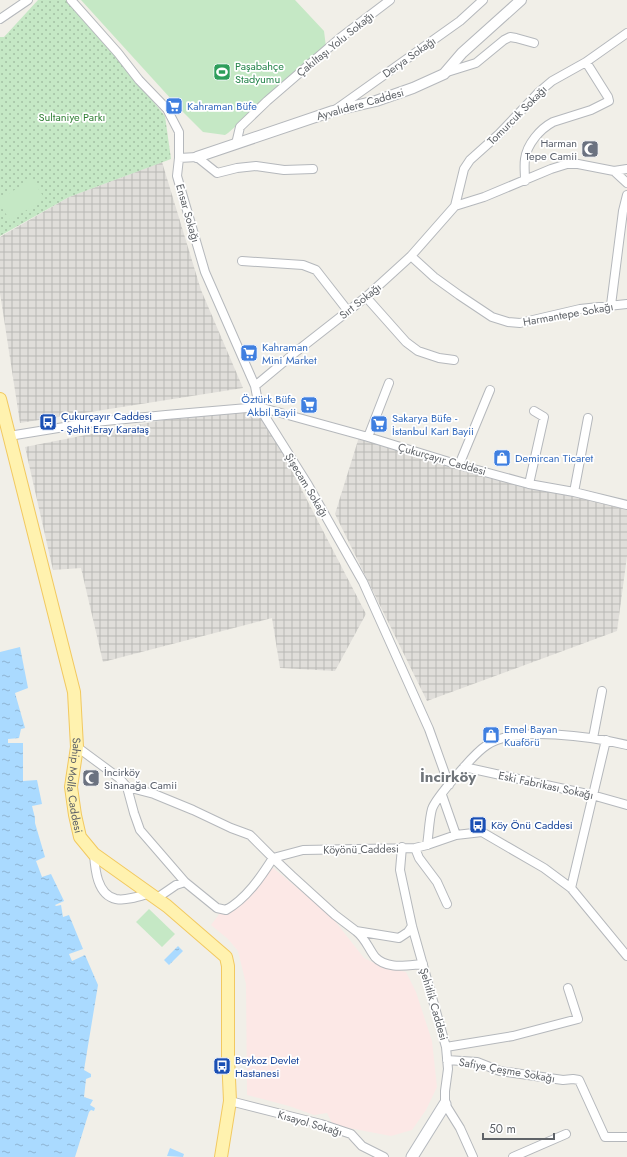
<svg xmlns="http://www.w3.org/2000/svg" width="627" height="1157" font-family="Jost,sans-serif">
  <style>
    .industrial { fill: url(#industrial-grid) }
    .medical { fill: #fce8e6 }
    .grass { fill: url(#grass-dots) }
    .garden { fill: #c5e8c5 }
    .water { fill: url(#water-ripples) }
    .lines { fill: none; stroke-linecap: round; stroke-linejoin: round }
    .minor-casing { stroke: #b5b8bc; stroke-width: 10 }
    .tertiary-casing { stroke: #b5b8bc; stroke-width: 12 }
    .secondary-casing { stroke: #b6babf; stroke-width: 13 }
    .primary-casing { stroke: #f2c960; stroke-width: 14 }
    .minor { stroke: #fff; stroke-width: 8 }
    .tertiary { stroke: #fff; stroke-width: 10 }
    .secondary { stroke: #fff; stroke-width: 11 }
    .primary { stroke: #fff2af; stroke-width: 12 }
    .labels { text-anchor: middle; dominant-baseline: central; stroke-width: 3.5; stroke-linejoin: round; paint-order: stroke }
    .street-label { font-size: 11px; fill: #5f6368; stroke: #fff }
    .leisure-label { font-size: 11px; fill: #27864d; stroke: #fff; text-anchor: start }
    .shop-label { font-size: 11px; fill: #366cbe; stroke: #fff; text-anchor: start }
    .park-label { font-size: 11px; fill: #348238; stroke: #fff }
    .worship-label { font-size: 11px; fill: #5b616d; stroke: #fff; text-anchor: end }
    .transit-label { font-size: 11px; fill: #164399; stroke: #fff; text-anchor: start }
    .district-label { font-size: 15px; font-weight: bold; fill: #70757a; stroke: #fff }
  </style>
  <defs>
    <pattern id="industrial-grid" width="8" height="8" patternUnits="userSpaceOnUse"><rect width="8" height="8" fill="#e0deda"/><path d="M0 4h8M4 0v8" fill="none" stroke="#b9b8b5"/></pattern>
    <pattern id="grass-dots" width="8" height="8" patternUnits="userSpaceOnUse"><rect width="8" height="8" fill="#c5e8c5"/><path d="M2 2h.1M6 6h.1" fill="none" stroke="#a3c0a4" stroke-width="1.8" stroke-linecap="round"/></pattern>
    <pattern id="water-ripples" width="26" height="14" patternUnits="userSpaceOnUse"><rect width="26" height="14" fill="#aadaff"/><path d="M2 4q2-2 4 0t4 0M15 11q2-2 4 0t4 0" fill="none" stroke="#8eb4d2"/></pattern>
  </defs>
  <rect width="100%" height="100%" fill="#f1efe8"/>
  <path class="industrial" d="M162 162 201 290 243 388 20 423 0 293V237L69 197Z
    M258 405 366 614 335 671 280 668 272 618 103 662 81 568 53 570 25 447 152 422Z
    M359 437 627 508V556L617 631 427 701 335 514Z"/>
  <path class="medical" d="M272 867 331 916 364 958 380 966 406 972 416 992 432 1041 437 1087 426 1110 412 1130 391 1136 333 1125 327 1113 314 1115 289 1106 247 1095 246 984 238 951 228 939 211 925 223 909H229L245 901Z"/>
  <path class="grass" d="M38 0H70L165 116 171 159 69 197 0 236V37H4Z"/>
  <path class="garden" d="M81 0H295L324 31 326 47 228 133 225 135 203 132 182 111Z
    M32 179 45 199 10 220 0 205V199Z
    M149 909 175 934 162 947 136 922Z"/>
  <path class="water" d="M20 647 28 688 15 693 25 728 21 729 19 738 8 739V743H23V781L37 780 42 804 32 806 35 818V823L45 857 36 861 42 877 51 874 64 901 55 905 56 906 61 905 63 917 69 915 83 949 69 954 72 961 85 955 98 985 84 1070 91 1074V1077L86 1079 84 1097 93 1100 90 1105 95 1108 94 1111 91 1110 89 1112 75 1157H0V652Z
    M178 946 183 951 169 965 164 960Z
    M170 1148 184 1154 183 1157 167 1156Z"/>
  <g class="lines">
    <defs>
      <path id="minor" d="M71 0 118 53 139 80 167 109 179 132V158L177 176 205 272 255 386 259 407 308 485 363 582 429 729 449 785
        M0 19 28 0
        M444 73 476 63 504 40 510 37 516 38 534 43
        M335 110 460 21 483 0
        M236 144 240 127 267 101 340 38 390 0
        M179 158 197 157 217 173 237 168 256 166 284 170 313 169
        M614 171 627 169
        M525 181C525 173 524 166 525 159 527 144 540 129 553 122L591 110 609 101 608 97 586 62
        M455 206 464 169 470 160 499 134 539 92 552 81 586 62 627 33
        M411 256 434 277 459 295 492 317 508 322 520 323 580 309 627 304
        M242 261 303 265 316 270 348 311
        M366 297 406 342 418 351 439 358 454 360
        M611 305 623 211 627 195
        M255 386 297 351 366 297 411 256 455 206 484 197 551 169 567 164H578L614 171 627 183
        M9 436 95 422 166 415 259 407 368 437 459 465 529 484 574 492 627 505
        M368 437 389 383
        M459 465 490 390
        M529 484 544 417 534 411
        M574 492 588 418
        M593 738 602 691
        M77 747 119 778 127 787 154 794 193 810 231 828 250 835 273 858 303 850 415 848 427 845 456 835 482 832 544 868 571 888 627 956
        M464 767 592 795 627 805
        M127 787 134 813 140 830 185 882
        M442 795 456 835
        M427 845C429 833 429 820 432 809 435 800 451 782 457 775 467 764 475 753 487 745 516 725 594 737 627 745
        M402 847 400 870 412 926 446 1047 448 1069 445 1091V1104L460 1128 473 1157
        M415 848 419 858 437 882 447 904
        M94 854C95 869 97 895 116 899 127 901 140 896 150 893
        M571 888 606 740
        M157 898 176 885 185 882 217 908 226 910C246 899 261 877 273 858L292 876 335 915 356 931 399 938 408 932 412 926
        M356 931C366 939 368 948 375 957 387 970 408 965 423 964
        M446 1047 513 1036 578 1019 568 988
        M447 1060 477 1062 500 1071 563 1080 573 1079 579 1080 605 1137H627
        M230 1101 321 1124 351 1134 362 1146 384 1157
        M513 1157 566 1134"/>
      <path id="tertiary" d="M197 157 333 111 376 101 413 88 444 74 462 53 521 0"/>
      <path id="secondary" d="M412 1157 445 1104"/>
      <g id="primary">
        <path id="s1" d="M0 399 74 692 77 747 71 787 75 815 80 837 94 854 167 906 226 957 228 966V1056L230 1101 221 1157"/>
      </g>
    </defs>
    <use href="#minor" class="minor-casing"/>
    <use href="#tertiary" class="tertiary-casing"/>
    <use href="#secondary" class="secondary-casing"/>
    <use href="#primary" class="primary-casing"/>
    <use href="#minor" class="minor"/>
    <use href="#tertiary" class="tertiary"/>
    <use href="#secondary" class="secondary"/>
    <use href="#primary" class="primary"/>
  </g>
  <defs>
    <symbol id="stadium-square" viewBox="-11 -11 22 22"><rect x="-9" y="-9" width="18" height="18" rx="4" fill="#2e9e5b" stroke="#fff"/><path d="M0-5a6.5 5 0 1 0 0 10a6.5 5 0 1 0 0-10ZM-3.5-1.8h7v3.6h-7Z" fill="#fff"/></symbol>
    <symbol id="supermarket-square" viewBox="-11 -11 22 22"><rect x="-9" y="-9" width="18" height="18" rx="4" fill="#3f7fe0" stroke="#fff"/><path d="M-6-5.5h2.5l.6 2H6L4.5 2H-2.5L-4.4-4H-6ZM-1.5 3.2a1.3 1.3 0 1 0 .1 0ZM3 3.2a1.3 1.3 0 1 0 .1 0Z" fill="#fff"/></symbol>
    <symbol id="mosque-square" viewBox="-11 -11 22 22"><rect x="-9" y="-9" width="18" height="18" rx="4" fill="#6b7280" stroke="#fff"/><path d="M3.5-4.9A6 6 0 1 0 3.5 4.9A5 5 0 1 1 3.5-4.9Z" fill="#fff"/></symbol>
    <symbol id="bus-square" viewBox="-11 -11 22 22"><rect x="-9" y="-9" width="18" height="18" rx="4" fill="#1a4fb4" stroke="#fff"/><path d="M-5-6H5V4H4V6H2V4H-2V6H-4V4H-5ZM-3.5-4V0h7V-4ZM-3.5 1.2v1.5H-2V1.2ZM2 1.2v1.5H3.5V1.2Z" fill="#fff"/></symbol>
    <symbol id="shop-square" viewBox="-11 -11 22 22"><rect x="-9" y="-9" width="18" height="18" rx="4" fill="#3f7fe0" stroke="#fff"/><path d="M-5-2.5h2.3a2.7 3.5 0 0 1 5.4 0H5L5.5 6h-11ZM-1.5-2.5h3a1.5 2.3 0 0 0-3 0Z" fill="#fff"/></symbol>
  </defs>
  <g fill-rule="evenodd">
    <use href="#stadium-square" x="212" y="62" width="20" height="20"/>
    <use href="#supermarket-square" x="164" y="96" width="20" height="20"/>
    <use href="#mosque-square" x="580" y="139" width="20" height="20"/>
    <use href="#supermarket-square" x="239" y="343" width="20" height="20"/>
    <use href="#supermarket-square" x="299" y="395" width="20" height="20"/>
    <use href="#bus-square" x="38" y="412" width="20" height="20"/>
    <use href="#supermarket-square" x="369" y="414" width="20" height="20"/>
    <use href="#shop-square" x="492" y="448" width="20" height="20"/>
    <use href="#shop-square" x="481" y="725" width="20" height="20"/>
    <use href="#mosque-square" x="81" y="768" width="20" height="20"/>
    <use href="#bus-square" x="468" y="815" width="20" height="20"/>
    <use href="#bus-square" x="212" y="1056" width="20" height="20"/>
  </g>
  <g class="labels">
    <g class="street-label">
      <text transform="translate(335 44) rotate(-39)">Çakıltaşı Yolu Sokağı</text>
      <text transform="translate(409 57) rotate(-35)">Derya Sokağı</text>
      <text transform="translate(360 104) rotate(-16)">Ayvalıdere Caddesi</text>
      <text transform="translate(517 115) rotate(-45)">Tomurcuk Sokağı</text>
      <text transform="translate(188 213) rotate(74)">Ensar Sokağı</text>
      <text transform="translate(360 301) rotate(-39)">Sırt Sokağı</text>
      <text transform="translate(568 314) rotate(-10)">Harmantepe Sokağı</text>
      <text transform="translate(442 459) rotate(16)">Çukurçayır Caddesi</text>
      <text transform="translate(307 485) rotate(59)">Şişecam Sokağı</text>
      <text stroke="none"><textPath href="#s1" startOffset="396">Sahip Molla Caddesi</textPath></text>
      <text transform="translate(546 785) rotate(12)">Eski Fabrikası Sokağı</text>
      <text transform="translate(361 849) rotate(-1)">Köyönü Caddesi</text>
      <text transform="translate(434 1004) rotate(74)">Şehitlik Caddesi</text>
      <text transform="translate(507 1070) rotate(10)">Safiye Çeşme Sokağı</text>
      <text transform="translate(310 1123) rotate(16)">Kısayol Sokağı</text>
    </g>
    <g class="leisure-label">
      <text x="235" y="66">Paşabahçe<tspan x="235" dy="13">Stadyumu</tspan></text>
    </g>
    <g class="shop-label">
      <text x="187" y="106">Kahraman Büfe</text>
      <text x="262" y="347">Kahraman<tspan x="262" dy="13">Mini Market</tspan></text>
      <text x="296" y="399" text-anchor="end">Öztürk Büfe<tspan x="296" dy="13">Akbil Bayii</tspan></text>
      <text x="392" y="418">Sakarya Büfe -<tspan x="392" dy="13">İstanbul Kart Bayii</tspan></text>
      <text x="515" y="458">Demircan Ticaret</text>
      <text x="504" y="729">Emel Bayan<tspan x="504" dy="13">Kuaförü</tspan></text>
    </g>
    <g class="park-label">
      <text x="72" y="117">Sultaniye Parkı</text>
    </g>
    <g class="worship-label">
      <text x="577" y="143">Harman<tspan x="577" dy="13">Tepe Camii</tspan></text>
      <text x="104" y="772" text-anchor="start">İncirköy<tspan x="104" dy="13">Sinanağa Camii</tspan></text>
    </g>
    <g class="transit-label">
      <text x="61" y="416">Çukurçayır Caddesi<tspan x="61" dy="13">- Şehit Eray Karataş</tspan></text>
      <text x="491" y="825">Köy Önü Caddesi</text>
      <text x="235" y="1060">Beykoz Devlet<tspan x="235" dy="13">Hastanesi</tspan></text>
    </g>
    <g class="district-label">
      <text x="448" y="777">İncirköy</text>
    </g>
  </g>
  <path d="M483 1133v6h71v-6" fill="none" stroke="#5f6368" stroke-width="2"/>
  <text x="489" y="1133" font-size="12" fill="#5f6368" stroke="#ffffff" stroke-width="3" paint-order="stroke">50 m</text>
</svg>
